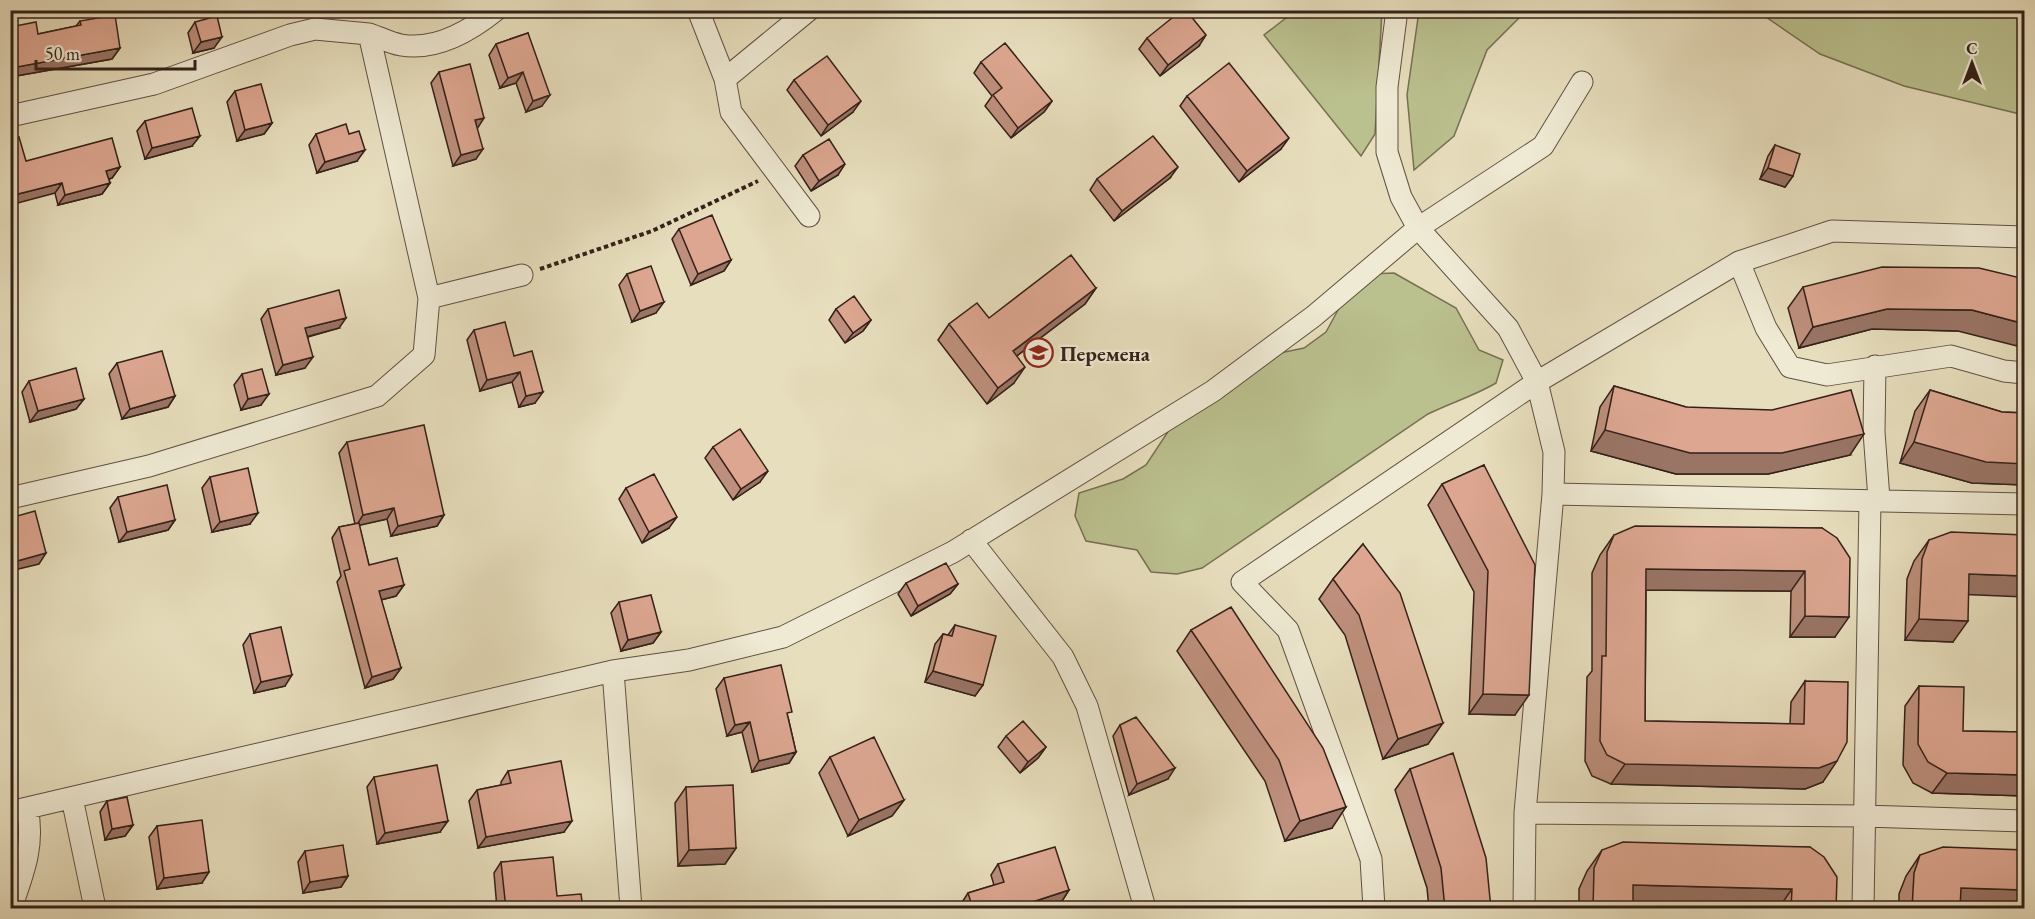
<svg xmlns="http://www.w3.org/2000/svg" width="2035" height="919" font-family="'EB Garamond',serif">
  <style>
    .green { fill: #bac08e; stroke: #777054; stroke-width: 1.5 }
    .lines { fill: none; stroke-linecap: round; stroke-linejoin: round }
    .minor-casing { stroke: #615042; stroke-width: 23 }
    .path { stroke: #342119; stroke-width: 4; stroke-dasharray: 4.5 3; stroke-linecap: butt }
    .minor { stroke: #efead4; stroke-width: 21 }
    .wall { fill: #bd8f7c; stroke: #342119; stroke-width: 1.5 }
    .shaded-wall { fill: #9a7465; stroke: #342119; stroke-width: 1.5 }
    .building { fill: #dca690; stroke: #342119; stroke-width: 1.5 }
    .labels { text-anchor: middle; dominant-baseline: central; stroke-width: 4.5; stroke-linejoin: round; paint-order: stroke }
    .poi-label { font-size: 21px; font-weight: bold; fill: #342119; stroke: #efead4; text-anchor: start }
  </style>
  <rect width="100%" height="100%" fill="#e7debd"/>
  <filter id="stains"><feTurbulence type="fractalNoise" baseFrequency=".00333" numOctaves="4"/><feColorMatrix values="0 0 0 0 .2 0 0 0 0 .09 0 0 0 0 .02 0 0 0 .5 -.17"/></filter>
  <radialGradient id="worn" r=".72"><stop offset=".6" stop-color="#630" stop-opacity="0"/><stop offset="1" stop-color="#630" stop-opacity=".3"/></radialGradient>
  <path class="green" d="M1295 11H1382L1375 134 1361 156 1264 35Z
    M1419 11H1526L1487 50 1454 136 1414 170 1407 95Z
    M1757 11H2024V115L1904 86 1820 54Z
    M1394 273 1456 308 1479 350 1503 360 1496 383C1474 396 1450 403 1428 414L1202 568 1177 574 1151 572 1137 550 1086 541 1075 516 1079 493 1123 479 1146 465 1175 421 1280 353 1304 348 1326 332 1349 290 1370 274Z"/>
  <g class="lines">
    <defs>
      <path id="minor" d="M698 10 725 79 731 112 809 216
        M1397 10 1387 87V152L1401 197 1418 228 1508 328 1537 382 1554 452 1553 494 1525 813 1524 908
        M369 34C379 37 390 43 401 45 436 51 470 31 496 10
        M725 79 809 10
        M10 116 154 84 290 35 315 29 369 34 429 298 424 355 377 396 149 466 10 498
        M1739 262 1766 328 1790 367 1827 375 1951 356 2004 371 2024 373
        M429 298 522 275
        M1875 366 1874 432 1879 499
        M1553 494 2024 504
        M971 540 1063 657 1087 706 1145 908
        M613 671 631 908
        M72 798 95 908
        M10 812 613 671 689 660 783 637 953 552 1213 391 1314 316 1418 228 1543 146 1582 82
        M1525 813 1864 816 2024 821
        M11 908C23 874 35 845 27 808
        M1374 908 1371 859 1288 630 1242 582 1537 382 1739 262 1832 231 2024 237
        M1863 908 1870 501"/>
    </defs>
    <use href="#minor" class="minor-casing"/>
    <path class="path" d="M540 269 652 231 758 181"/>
    <use href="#minor" class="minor"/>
  </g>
  <path class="wall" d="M80 21 120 48 112 59 10 77V27L38 34 76 26Z
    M195 22 214 48 193 53 188 33Z
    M528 33 542 106 526 112 516 83 500 88 489 55 496 44Z
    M1147 38 1199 46 1160 76 1139 49Z
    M981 62 1052 101 1044 112 1011 138 985 106 992 96 974 73Z
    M439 72 477 128 476 159 453 166 431 83Z
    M794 80 853 112 821 136 787 90Z
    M235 91 272 123 264 134 237 141 227 102Z
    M1187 96 1281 149 1239 182 1180 106Z
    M145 121 192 146 145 159 137 131Z
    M316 134 357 161 317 173 309 145Z
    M1775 145 1793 176 1785 187 1760 179 1768 156Z
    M803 155 838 175 811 191 795 166Z
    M26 161 120 167 112 178 109 179 110 183 102 194 58 205 55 193Z
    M1170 178 1114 221 1090 190 1097 179Z
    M679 229 731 260 724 271 691 285 672 239Z
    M627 274 656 313 632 322 619 285Z
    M1803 287 1958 331 1872 329 1799 348 1788 308Z
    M1096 288 1085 304 1017 356 1014 383 987 404 938 340 949 324 989 318Z
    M268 309 339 328 308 337 305 368 276 375 261 319Z
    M836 309 871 320 863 331 845 343 829 320Z
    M474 330 514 356 535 403 519 407 512 382 480 391 467 340Z
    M117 363 175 396 168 407 122 419 109 374Z
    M242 374 261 405 241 410 234 385Z
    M29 381 84 399 76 409 30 422 22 392Z
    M1614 386 1850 455 1768 474H1676L1591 451 1600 407Z
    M1930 390 2002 412 2025 413V485L1972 483 1900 463 1915 411Z
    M347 442 444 515 437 526 391 536 387 519 359 525 369 565 404 585 396 596 381 600 401 668 393 679 365 688 337 582 341 576 332 538 339 527 355 524 339 453Z
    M713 447 760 482 733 500 705 458Z
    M1484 465 1515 715 1469 714 1474 592 1428 505 1442 484Z
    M210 477 250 524 212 532 202 488Z
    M626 488 669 528 642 543 619 499Z
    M118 497 175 520 168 530 119 542 110 508Z
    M1822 528 1835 637H1790L1791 591 1646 590 1645 721 1790 724 1791 702 1805 681 1823 782 1805 789 1611 784 1592 776 1585 761 1587 677 1592 671V573L1600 555 1614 535Z
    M1929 540 1953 642 1905 640 1907 579 1914 561Z
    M1363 544 1428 744 1383 759 1345 635 1319 599 1333 579Z
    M906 583 958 584 950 594 911 616 898 594Z
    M619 602 661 632 653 643 621 651 611 613Z
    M955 625 983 685 975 696 925 682 935 644 943 634 948 635Z
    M1191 630 1332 828 1285 841 1265 781 1177 651Z
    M250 634 285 686 254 693 243 645Z
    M724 678 788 717 796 752 789 763 752 772 742 732 727 736 716 689Z
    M1919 686 1963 731 2025 732V796L1932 793 1913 783 1903 765 1905 706Z
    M1120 725 1168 779 1129 795 1113 736Z
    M1006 736 1046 747 1038 758 1020 773 998 747Z
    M830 757 904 800 892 816 848 836 819 773Z
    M1410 769 1491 909H1429L1427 888 1395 790Z
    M508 771 564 832 478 848 469 801 477 790 501 785V782Z
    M374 777 440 832 377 844 367 787Z
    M686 787 736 848 725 864 678 866 675 803Z
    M107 801 133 825 125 836 105 840 100 812Z
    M157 826 202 883 157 889 149 837Z
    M1810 847 1836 909H1727L1633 906V909H1579V889L1587 871 1602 850Z
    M305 851 348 876 341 887 303 893 298 862Z
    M1920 855 2025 909H1899V894L1906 876Z
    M501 862 557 896 583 909H497L494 873Z
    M998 864 1069 890 1062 901 1038 909H962L961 904 968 893 994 885 991 875Z"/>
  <path class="shaded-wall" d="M1206 35 1199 46 1160 76 1168 65Z
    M222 37 214 48 193 53 201 42Z
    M120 48 112 59 10 77V76L17 67Z
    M523 72 516 83 500 88 508 78Z
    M550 95 542 106 526 112 533 101Z
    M861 101 853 112 821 136 828 125Z
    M1052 101 1044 112 1011 138 1018 128Z
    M484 118 477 129 475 120Z
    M272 123 264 134 237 141 245 130Z
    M200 136 192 146 145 159 152 148Z
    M1289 138 1281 149 1239 182 1247 171Z
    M483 149 476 159 453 166 461 155Z
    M365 150 357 161 317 173 325 162Z
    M845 164 838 175 811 191 819 181Z
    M120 167 112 178 99 182 106 171Z
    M1178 167 1170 178 1114 221 1122 211Z
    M1768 168 1793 176 1785 187 1760 179Z
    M62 183 55 193 10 205V196Z
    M110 183 102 194 58 205 65 195Z
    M731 260 724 271 691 285 698 274Z
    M1096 288 1085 304 1002 367 1013 351Z
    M664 302 656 313 632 322 640 311Z
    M1887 309 1972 310 2025 324V348L1958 331 1872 329 1799 348 1813 327Z
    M346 318 339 328 298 339 305 328Z
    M871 320 863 331 845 343 853 333Z
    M313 357 305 368 276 375 283 365Z
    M1025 367 1014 383 987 404 998 388Z
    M520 372 512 382 480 391 487 380Z
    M543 392 535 403 519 407 526 396Z
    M269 394 261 405 241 410 248 399Z
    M175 396 168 407 122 419 130 409Z
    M84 399 76 409 30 422 38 411Z
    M1605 430 1864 434 1850 455 1768 474H1676L1591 451Z
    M1914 442 2025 464V485L1972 483 1900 463Z
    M768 471 760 482 733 500 741 489Z
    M394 508 387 519 356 526 363 515Z
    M258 513 250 524 212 532 220 522Z
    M444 515 437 526 391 536 398 526Z
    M677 517 669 528 642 543 649 532Z
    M175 520 168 530 119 542 127 532Z
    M46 553 39 564 10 571V563Z
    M1646 569 1805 571 1791 591 1632 590Z
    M1969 574 2025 576V597L1955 594Z
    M958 584 950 594 911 616 918 606Z
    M404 585 396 596 372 602 379 591Z
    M1805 616 1849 617 1835 637H1790Z
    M1919 619 1968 621 1953 642 1905 640Z
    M661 632 653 643 621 651 628 640Z
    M401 668 393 679 365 688 372 677Z
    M933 671 983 685 975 696 925 682Z
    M292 675 285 686 254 693 261 682Z
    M1483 694 1529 695 1515 715 1469 714Z
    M750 722 742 732 727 736 735 725Z
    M1443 723 1428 744 1383 759 1398 739Z
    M1046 747 1038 758 1020 773 1028 762Z
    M796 752 789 763 752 772 759 761Z
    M1837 761 1823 782 1805 789 1611 784 1625 764Z
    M1175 768 1168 779 1129 795 1137 784Z
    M1947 773 2025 775V796L1932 793Z
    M904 800 892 816 848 836 859 820Z
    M1346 807 1332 828 1285 841 1300 821Z
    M448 821 440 832 377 844 385 833Z
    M572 821 564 832 478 848 486 837Z
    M133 825 125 836 105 840 112 829Z
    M736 848 725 864 678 866 689 850Z
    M209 872 202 883 157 889 164 878Z
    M348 876 341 887 303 893 310 882Z
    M1633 885 1792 889 1778 909H1727L1619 906Z
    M1961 888 2025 890V909H1947Z
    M1069 890 1062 901 1038 909H1011Z"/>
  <path class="building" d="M1182 10H1186L1206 35 1168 65 1147 38Z
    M115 15 120 48 17 67 10 37V27L36 22 38 34 81 25 80 21Z
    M217 16 222 37 201 42 195 22Z
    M528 33 550 95 533 101 523 72 508 78 496 44Z
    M1005 43 1052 101 1018 128 993 95 1002 88 981 62Z
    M827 56 861 101 828 125 794 80Z
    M1229 63 1289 138 1247 171 1187 96Z
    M470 64 484 118 475 120 483 149 461 155 439 72Z
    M261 84 272 123 245 130 235 91Z
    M192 108 200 136 152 148 145 121Z
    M346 124 349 134 359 131 365 150 325 162 316 134Z
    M1153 136 1178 167 1122 211 1097 179Z
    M19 137 26 161 112 138 120 167 106 171 110 183 65 195 62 183 10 196V139Z
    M829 139 845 164 819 181 803 155Z
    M1775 145 1800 154 1793 176 1768 168Z
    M712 215 731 260 698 274 679 229Z
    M1071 255 1096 288 1013 351 1025 367 998 388 949 324 977 303 989 318Z
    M651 266 664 302 640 311 627 274Z
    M1882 267 1979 268 2025 279V324L1972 310 1887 309 1813 327 1803 287Z
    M339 290 346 318 305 328 313 357 283 365 268 309Z
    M854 296 871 320 853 333 836 309Z
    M505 322 514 356 532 351 543 392 526 396 520 372 487 380 474 330Z
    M162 351 175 396 130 409 117 363Z
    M76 368 84 399 38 411 29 381Z
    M262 369 269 394 248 399 242 374Z
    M1614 386 1686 407 1772 410 1851 390 1864 434 1782 453H1690L1605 430Z
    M1930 390 2002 412 2025 413V464L1986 462 1914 442Z
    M424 425 444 515 398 526 394 508 363 515 347 442Z
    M740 429 768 471 741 489 713 447Z
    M1484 465 1535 565 1529 695 1483 694 1488 571 1442 484Z
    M248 468 258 513 220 522 210 477Z
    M654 474 677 517 649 532 626 488Z
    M167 485 175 520 127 532 118 497Z
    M35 511 46 553 10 563V518Z
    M359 523 369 565 397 558 404 585 379 591 401 668 372 677 344 571 350 569 339 527Z
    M1635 526 1822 528 1837 538 1850 558 1849 617 1805 616V571L1646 569 1645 721 1804 724 1805 681 1848 682 1847 742 1837 761 1819 768 1625 764 1607 755 1600 741 1602 656H1606L1607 552 1614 535Z
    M1951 532 2025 535V576L1969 574 1968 621 1919 619 1922 559 1929 540Z
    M1363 544 1400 593 1443 723 1398 739 1359 615 1333 579Z
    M946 563 958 584 918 606 906 583Z
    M651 595 661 632 628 640 619 602Z
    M1231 607 1323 748 1346 807 1300 821 1279 760 1191 630Z
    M955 625 996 636 983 685 933 671 943 634 952 636Z
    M281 627 292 675 261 682 250 634Z
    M781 665 792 712 787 713 796 752 759 761 750 722 735 725 724 678Z
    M1919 686 1964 687 1963 731 2025 732V775L1947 773 1928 762 1918 744Z
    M1136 717 1175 768 1137 784 1120 725Z
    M1023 721 1046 747 1028 762 1006 736Z
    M874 737 904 800 859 820 830 757Z
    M1453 753 1486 858 1491 909H1445L1441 868 1410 769Z
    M561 761 572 821 486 837 477 790 511 783 508 771Z
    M437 765 448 821 385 833 374 777Z
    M733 785 736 848 689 850 686 787Z
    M127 797 133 825 112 829 107 801Z
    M202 820 209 872 164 878 157 826Z
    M1623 842 1810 847 1824 857 1837 877 1836 909H1791L1792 889 1633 885V909H1593L1594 868 1602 850Z
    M343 845 348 876 310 882 305 851Z
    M1055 847 1069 890 1011 909H973L968 893 1004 882 998 864Z
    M1943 847 2025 850V890L1961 888 1960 909H1912L1914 873 1920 855Z
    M553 857 557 896 581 894 583 909H506L501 862Z"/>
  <defs>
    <symbol id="school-ring" viewBox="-11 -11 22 22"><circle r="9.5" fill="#efead4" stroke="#8f2418" stroke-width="1.5"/><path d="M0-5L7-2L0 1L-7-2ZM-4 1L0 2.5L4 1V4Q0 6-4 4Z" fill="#8f2418"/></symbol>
  </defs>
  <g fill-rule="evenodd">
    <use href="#school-ring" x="1022" y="336" width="33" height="33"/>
  </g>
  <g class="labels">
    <g class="poi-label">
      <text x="1060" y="353">Перемена</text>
    </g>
  </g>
  <rect width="2035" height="919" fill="none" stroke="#e7debd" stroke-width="36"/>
  <rect x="12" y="12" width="2011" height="895" fill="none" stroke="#342119" stroke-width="3"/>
  <rect x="18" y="18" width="1999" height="883" fill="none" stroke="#342119" stroke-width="1.5"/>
  <g transform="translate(1972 63)" stroke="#efead4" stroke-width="4.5" paint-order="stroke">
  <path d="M0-4.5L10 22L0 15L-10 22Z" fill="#342119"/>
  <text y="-9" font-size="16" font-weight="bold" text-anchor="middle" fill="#342119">С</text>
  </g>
  <path d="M36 60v9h159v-9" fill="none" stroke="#342119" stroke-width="3"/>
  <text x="45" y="60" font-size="18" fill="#342119" stroke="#efead4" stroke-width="4.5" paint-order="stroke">50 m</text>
  <rect width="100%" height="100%" filter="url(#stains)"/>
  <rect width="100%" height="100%" fill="url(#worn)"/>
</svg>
